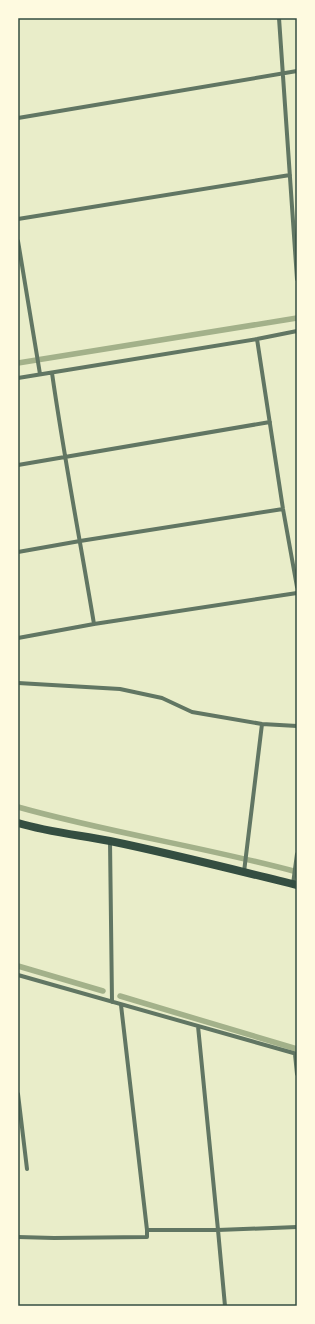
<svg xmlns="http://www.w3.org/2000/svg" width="315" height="1324" font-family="'DejaVu Sans',sans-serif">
	<rect width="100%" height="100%" fill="#e9edc9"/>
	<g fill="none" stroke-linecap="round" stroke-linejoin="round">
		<path stroke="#a3b18a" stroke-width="5.5" d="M 18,363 L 297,318
			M 18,807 C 110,833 205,847 297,872
			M 18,966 L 103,991
			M 120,996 L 297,1049"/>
		<path stroke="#617663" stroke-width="4" d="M 279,18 L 297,279
			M 18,118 L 297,71
			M 18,219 L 290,175
			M 18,241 L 40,374
			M 257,339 L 283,509 L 297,587
			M 52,373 C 64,457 80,540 94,624
			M 18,378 L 257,339 L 297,331
			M 18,465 L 270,422
			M 18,552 L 80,541 L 283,509
			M 18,638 L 94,624 L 297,593
			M 18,683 L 120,689 L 162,698 L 192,712 L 262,724 L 297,726
			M 110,841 L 112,1002
			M 244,872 L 262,724
			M 293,884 L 297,854
			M 18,975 L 297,1054
			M 121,1005 L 147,1230 L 218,1230 L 198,1026
			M 295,1054 L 297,1074
			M 18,1094 L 27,1169
			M 18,1237 L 54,1238 L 147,1237 L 147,1230
			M 225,1306 L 218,1230 L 297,1227"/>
		<path stroke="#344e41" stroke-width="8" d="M 18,823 C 48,832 79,835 110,841 C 173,854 235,870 297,885"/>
	</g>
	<rect width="315" height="1324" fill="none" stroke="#fefae0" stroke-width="38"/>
	<rect x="19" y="19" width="277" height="1286" fill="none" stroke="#344e41" stroke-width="1.5"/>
</svg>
